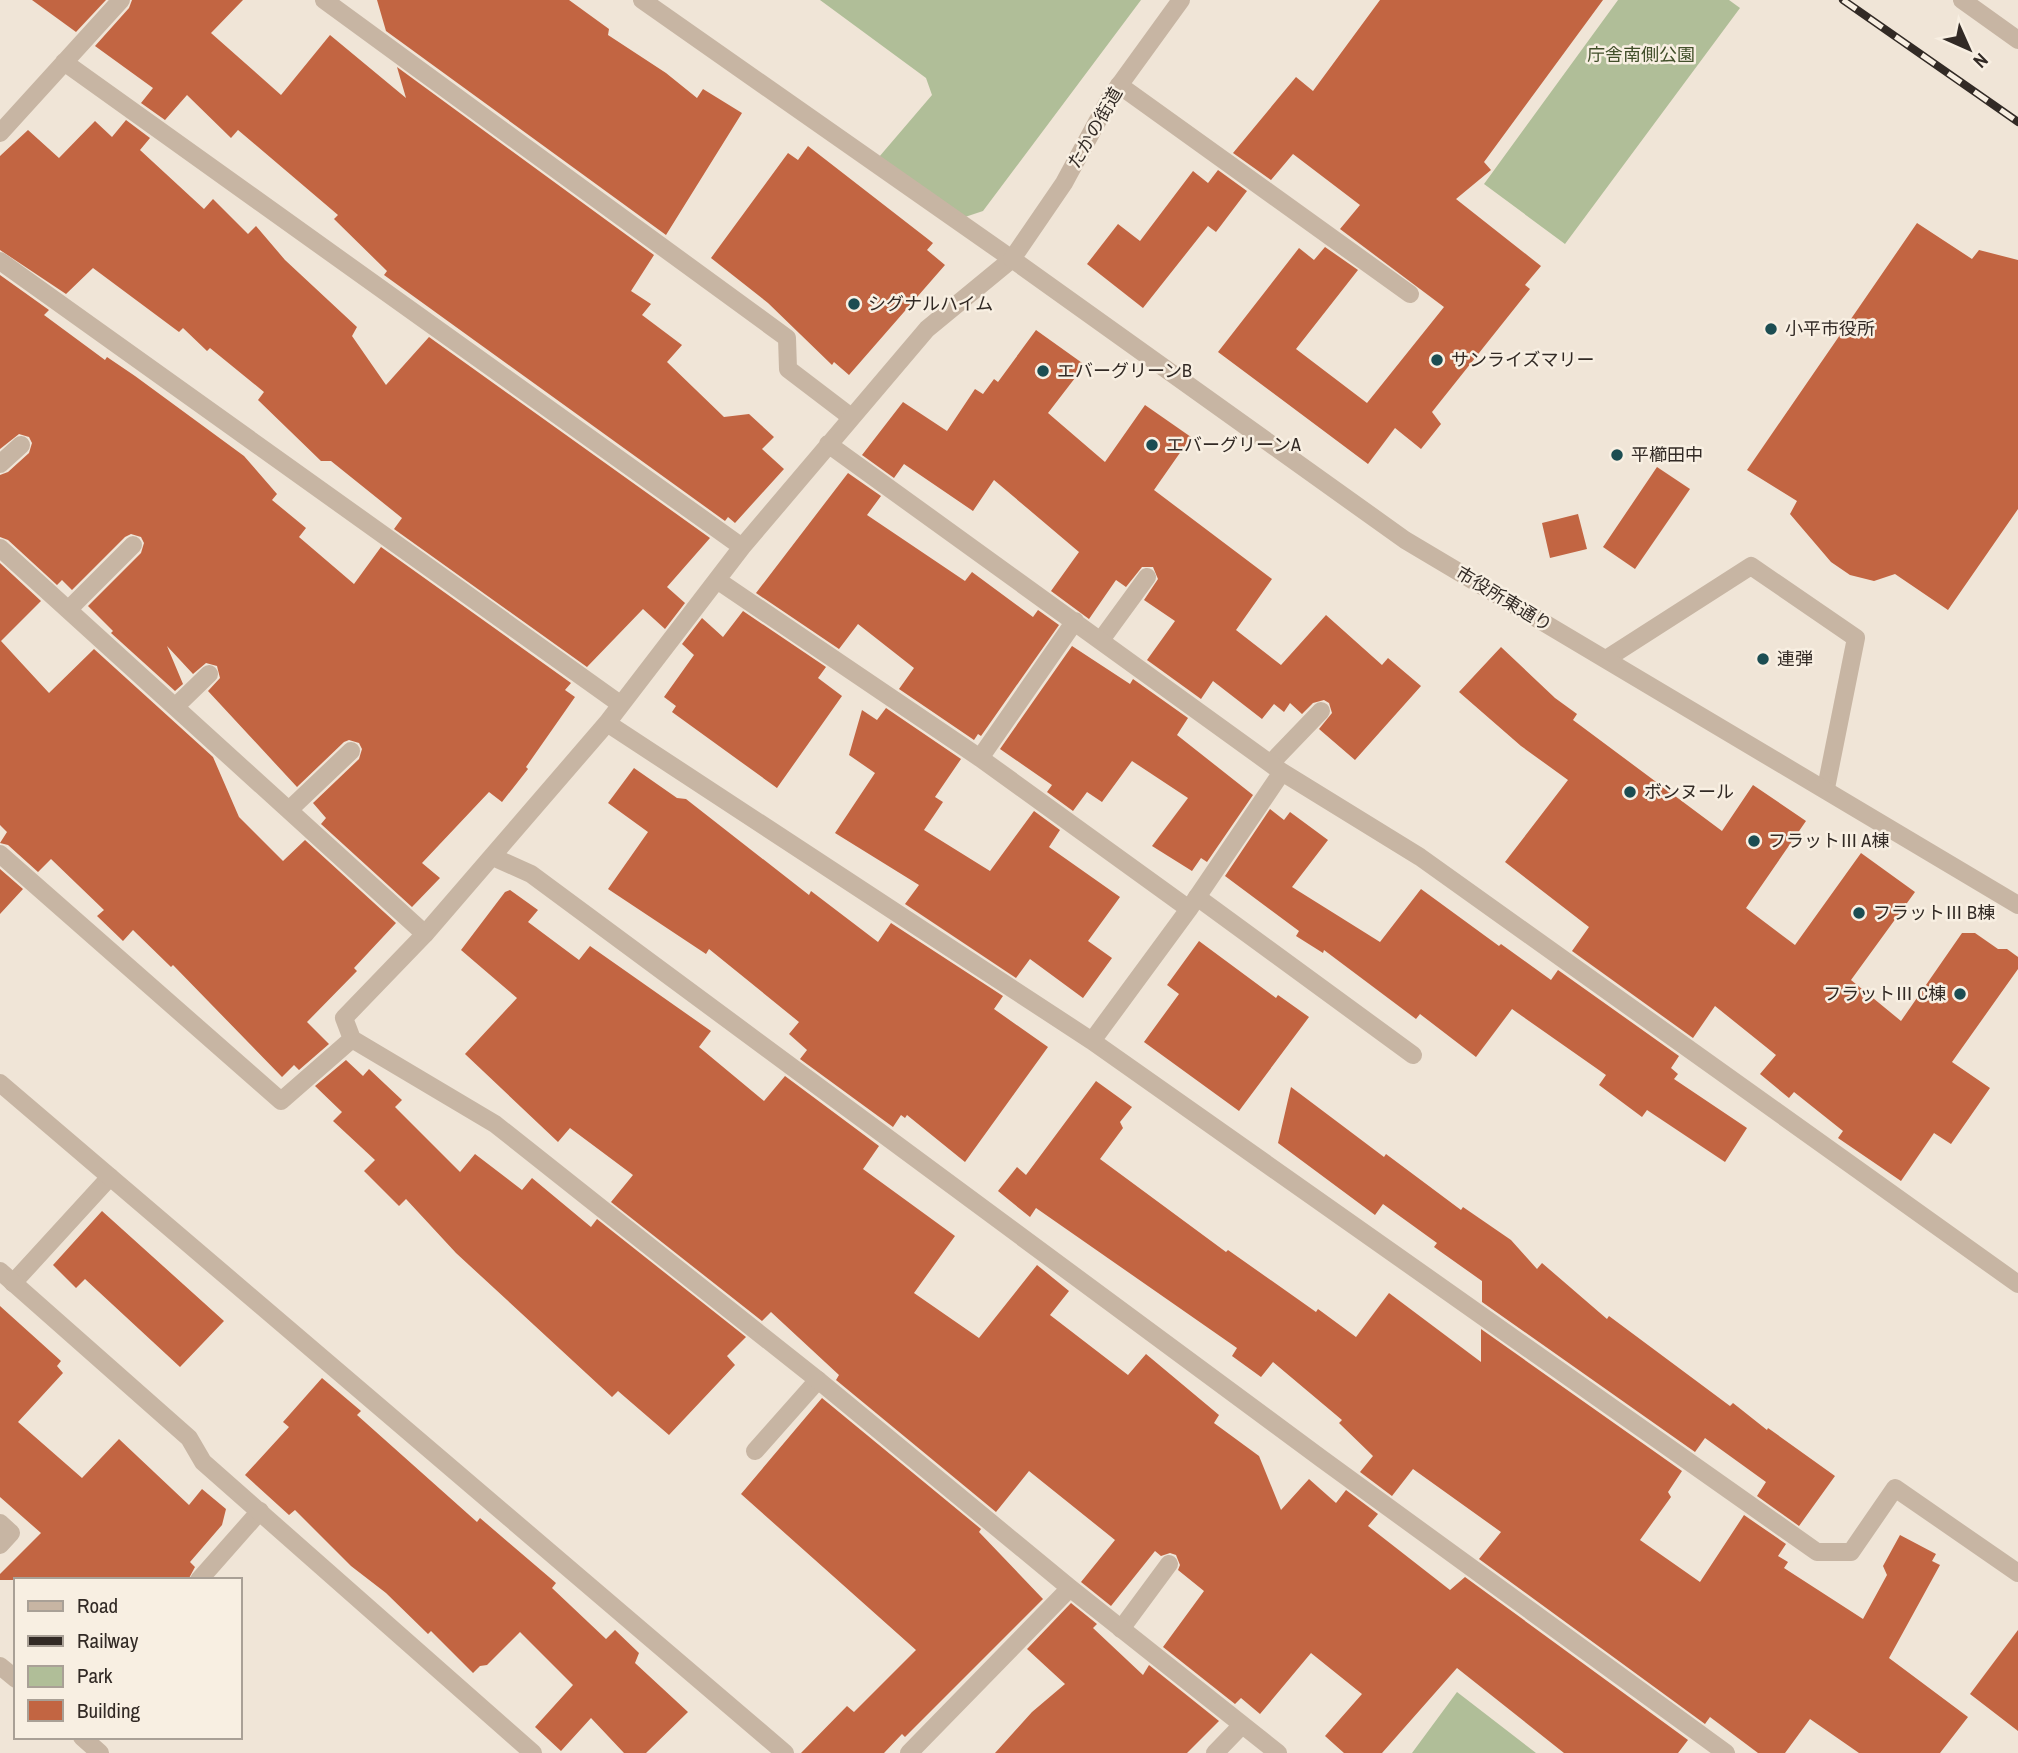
<svg xmlns="http://www.w3.org/2000/svg" width="2018" height="1753" font-family="'Archivo Narrow','Noto Sans JP',sans-serif">
	<rect width="100%" height="100%" fill="#f0e5d7"/>
	<path fill="#b0be98" d="M 820,0 L 1141,0 L 983,211 L 962,218 L 879,157 L 932,95 L 926,78 Z
		M 1618,0 L 1729,0 L 1740,8 L 1565,244 L 1484,184 Z
		M 1457,1692 L 1536,1753 L 1412,1753 Z"/>
	<path fill="#c26542" d="M 32,0 L 106,0 L 76,32 Z
		M 132,0 L 243,0 L 211,33 L 281,95 L 330,35 L 406,98 L 397,67 L 654,255 L 631,291 L 651,304 L 642,315 L 682,345 L 667,362 L 724,417 L 749,414 L 774,437 L 762,449 L 784,469 L 735,523 L 728,517 L 725,521 L 384,275 L 387,271 L 334,219 L 338,215 L 238,130 L 231,138 L 187,95 L 165,120 L 141,103 L 153,88 L 95,46 L 129,8 Z
		M 377,0 L 569,0 L 609,29 L 608,35 L 666,73 L 697,98 L 703,89 L 742,113 L 666,235 L 386,31 Z
		M 1380,0 L 1603,0 L 1484,162 L 1491,170 L 1456,199 L 1541,266 L 1525,285 L 1530,289 L 1432,412 L 1441,424 L 1421,449 L 1395,428 L 1368,464 L 1218,352 L 1299,248 L 1314,260 L 1325,247 L 1358,270 L 1296,349 L 1367,403 L 1444,307 L 1340,229 L 1360,205 L 1293,154 L 1271,180 L 1233,153 L 1296,77 L 1313,91 Z
		M 126,120 L 150,138 L 140,150 L 204,209 L 213,199 L 248,234 L 256,226 L 285,260 L 357,327 L 352,336 L 386,385 L 429,337 L 710,538 L 667,587 L 685,603 L 665,629 L 643,609 L 587,667 L 394,529 L 402,518 L 331,461 L 321,461 L 258,400 L 264,392 L 210,348 L 207,351 L 183,328 L 179,332 L 93,268 L 66,294 L 0,250 L 0,156 L 28,130 L 59,158 L 95,121 L 112,137 Z
		M 808,146 L 933,243 L 927,250 L 945,265 L 849,375 L 834,362 L 832,365 L 768,303 L 711,258 L 788,153 L 798,160 Z
		M 1218,170 L 1247,191 L 1216,232 L 1208,226 L 1143,308 L 1087,264 L 1118,224 L 1140,241 L 1193,171 L 1208,183 Z
		M 1917,223 L 1972,259 L 1979,250 L 2018,260 L 2018,509 L 1948,610 L 1895,574 L 1874,581 L 1850,575 L 1831,562 L 1790,514 L 1797,501 L 1747,470 Z
		M 0,275 L 49,310 L 44,315 L 105,360 L 107,357 L 135,376 L 244,456 L 277,494 L 272,500 L 306,528 L 299,537 L 354,584 L 381,547 L 571,683 L 565,690 L 575,697 L 526,767 L 528,769 L 502,802 L 489,792 L 422,863 L 440,878 L 412,907 L 321,824 L 326,818 L 313,803 L 359,759 L 362,749 L 359,743 L 349,740 L 344,742 L 297,787 L 208,691 L 220,678 L 217,666 L 206,663 L 193,674 L 167,646 L 183,684 L 175,691 L 111,633 L 113,631 L 88,606 L 141,553 L 144,543 L 141,537 L 131,534 L 125,537 L 72,590 L 62,580 L 57,585 L 8,540 L 0,537 L 0,475 L 8,472 L 29,453 L 32,443 L 29,437 L 19,434 L 0,449 Z
		M 1036,330 L 1085,365 L 1048,413 L 1105,462 L 1145,405 L 1191,437 L 1154,490 L 1272,579 L 1236,630 L 1281,665 L 1326,615 L 1382,665 L 1388,658 L 1421,686 L 1355,760 L 1319,729 L 1332,713 L 1329,703 L 1324,700 L 1313,703 L 1302,714 L 1290,703 L 1284,712 L 1274,704 L 1262,719 L 1213,681 L 1201,699 L 1147,660 L 1175,621 L 1144,600 L 1158,579 L 1153,567 L 1142,567 L 1126,587 L 1116,580 L 1089,619 L 1051,591 L 1079,552 L 994,480 L 973,511 L 904,464 L 894,478 L 862,455 L 903,402 L 947,431 L 975,389 L 983,394 L 994,379 L 998,382 Z
		M 1657,467 L 1690,489 L 1635,569 L 1603,547 Z
		M 848,473 L 881,496 L 867,515 L 965,581 L 972,572 L 1033,617 L 1038,610 L 1059,625 L 981,736 L 978,734 L 974,740 L 899,689 L 914,668 L 858,624 L 839,649 L 756,593 Z
		M 1578,514 L 1587,549 L 1550,558 L 1542,523 Z
		M 0,563 L 41,601 L 1,641 L 49,693 L 94,649 L 213,757 L 239,817 L 283,861 L 305,840 L 396,923 L 354,968 L 357,971 L 307,1022 L 329,1044 L 299,1070 L 294,1065 L 282,1077 L 173,965 L 171,967 L 133,930 L 123,941 L 97,916 L 104,910 L 51,859 L 38,872 L 8,845 L 0,843 L 7,832 L 0,825 Z
		M 743,611 L 826,667 L 818,678 L 842,696 L 777,788 L 672,712 L 676,706 L 664,697 L 694,655 L 682,644 L 702,618 L 723,637 Z
		M 1072,646 L 1130,684 L 1133,679 L 1188,718 L 1177,735 L 1253,795 L 1207,862 L 1201,858 L 1192,871 L 1152,846 L 1188,798 L 1132,761 L 1102,802 L 1087,792 L 1073,811 L 1047,792 L 1052,785 L 1000,749 Z
		M 1501,647 L 1555,698 L 1577,714 L 1573,720 L 1722,831 L 1753,785 L 1806,821 L 1746,908 L 1795,945 L 1861,853 L 1915,892 L 1851,980 L 1901,1021 L 1962,933 L 1975,933 L 1998,949 L 2007,949 L 2018,957 L 2018,969 L 1952,1062 L 1990,1088 L 1951,1144 L 1934,1133 L 1901,1181 L 1838,1138 L 1843,1131 L 1794,1092 L 1789,1098 L 1760,1074 L 1776,1055 L 1715,1006 L 1693,1038 L 1572,951 L 1589,927 L 1505,862 L 1568,780 L 1521,746 L 1459,692 Z
		M 886,708 L 961,759 L 935,797 L 943,802 L 924,830 L 990,871 L 1034,811 L 1060,830 L 1049,847 L 1120,897 L 1088,941 L 1112,958 L 1083,998 L 1030,959 L 1016,978 L 905,904 L 919,885 L 835,833 L 875,773 L 849,755 L 862,710 L 877,720 Z
		M 634,768 L 677,798 L 686,799 L 809,895 L 811,891 L 878,942 L 891,923 L 1003,996 L 994,1009 L 1048,1047 L 965,1162 L 907,1115 L 905,1118 L 901,1115 L 893,1127 L 800,1059 L 807,1050 L 789,1034 L 799,1022 L 709,949 L 706,954 L 608,889 L 648,832 L 608,803 Z
		M 1270,809 L 1284,820 L 1290,812 L 1328,840 L 1292,887 L 1380,942 L 1421,889 L 1499,946 L 1501,944 L 1551,980 L 1558,970 L 1679,1056 L 1671,1068 L 1678,1074 L 1674,1079 L 1747,1128 L 1725,1162 L 1647,1110 L 1642,1117 L 1599,1085 L 1606,1075 L 1512,1009 L 1476,1057 L 1420,1014 L 1416,1019 L 1324,950 L 1323,953 L 1296,936 L 1299,931 L 1225,876 Z
		M 0,869 L 23,889 L 0,914 Z
		M 510,890 L 538,910 L 528,922 L 579,960 L 590,946 L 711,1031 L 699,1047 L 764,1101 L 785,1076 L 879,1146 L 863,1169 L 955,1236 L 914,1293 L 979,1338 L 1037,1265 L 1069,1291 L 1050,1315 L 1128,1375 L 1146,1354 L 1219,1415 L 1214,1423 L 1259,1456 L 1281,1510 L 1309,1479 L 1336,1503 L 1346,1490 L 1378,1514 L 1368,1526 L 1450,1590 L 1465,1577 L 1688,1740 L 1678,1753 L 1564,1753 L 1457,1668 L 1382,1753 L 1344,1753 L 1325,1736 L 1362,1694 L 1311,1653 L 1260,1714 L 1241,1698 L 1235,1704 L 1163,1647 L 1204,1591 L 1178,1570 L 1180,1565 L 1176,1555 L 1170,1553 L 1161,1556 L 1155,1551 L 1111,1606 L 1081,1582 L 1115,1540 L 1029,1471 L 996,1512 L 836,1380 L 839,1375 L 771,1312 L 762,1321 L 611,1202 L 633,1175 L 570,1128 L 558,1142 L 465,1054 L 517,998 L 461,950 L 505,892 Z
		M 1199,941 L 1276,998 L 1278,995 L 1309,1017 L 1239,1111 L 1144,1042 L 1179,994 L 1167,985 Z
		M 346,1060 L 363,1076 L 369,1069 L 402,1100 L 395,1107 L 460,1172 L 475,1154 L 522,1190 L 532,1178 L 591,1227 L 597,1219 L 746,1337 L 727,1356 L 735,1365 L 669,1435 L 618,1391 L 612,1397 L 456,1253 L 406,1199 L 399,1206 L 364,1171 L 375,1160 L 333,1121 L 342,1112 L 315,1086 Z
		M 1096,1081 L 1132,1107 L 1120,1122 L 1123,1128 L 1100,1159 L 1226,1252 L 1228,1250 L 1316,1312 L 1318,1309 L 1356,1337 L 1389,1293 L 1481,1362 L 1481,1329 L 1682,1471 L 1668,1492 L 1671,1497 L 1640,1540 L 1700,1582 L 1744,1515 L 1786,1544 L 1778,1556 L 1788,1562 L 1784,1568 L 1863,1619 L 1887,1575 L 1883,1566 L 1900,1535 L 1936,1554 L 1932,1561 L 1940,1565 L 1889,1658 L 1968,1717 L 1940,1753 L 1859,1753 L 1810,1719 L 1785,1753 L 1758,1753 L 1710,1717 L 1705,1724 L 1479,1559 L 1501,1532 L 1413,1469 L 1392,1496 L 1360,1472 L 1373,1456 L 1339,1423 L 1342,1420 L 1273,1362 L 1261,1377 L 1232,1356 L 1237,1348 L 1036,1208 L 1030,1217 L 998,1191 L 1017,1167 L 1026,1175 Z
		M 1291,1087 L 1384,1157 L 1386,1154 L 1461,1210 L 1463,1207 L 1511,1240 L 1537,1269 L 1542,1263 L 1607,1319 L 1609,1316 L 1730,1406 L 1733,1403 L 1767,1430 L 1768,1428 L 1835,1476 L 1799,1526 L 1757,1496 L 1766,1482 L 1705,1438 L 1695,1452 L 1482,1302 L 1482,1281 L 1434,1247 L 1437,1243 L 1383,1204 L 1375,1215 L 1278,1143 Z
		M 102,1211 L 224,1321 L 180,1367 L 85,1279 L 76,1288 L 53,1265 Z
		M 0,1306 L 61,1361 L 57,1366 L 63,1373 L 18,1422 L 82,1478 L 119,1439 L 189,1505 L 202,1489 L 226,1509 L 222,1525 L 190,1562 L 195,1567 L 188,1580 L 0,1580 L 0,1574 L 41,1533 L 0,1497 Z
		M 322,1378 L 361,1411 L 357,1415 L 477,1522 L 480,1518 L 556,1583 L 552,1588 L 606,1639 L 615,1630 L 639,1653 L 635,1663 L 688,1712 L 646,1753 L 624,1753 L 591,1718 L 561,1751 L 535,1727 L 573,1685 L 520,1632 L 487,1665 L 480,1666 L 473,1673 L 431,1631 L 428,1634 L 386,1593 L 351,1566 L 295,1510 L 289,1515 L 245,1475 L 289,1427 L 283,1422 Z
		M 822,1398 L 981,1529 L 979,1532 L 1043,1599 L 905,1737 L 902,1734 L 884,1753 L 801,1753 L 847,1706 L 854,1712 L 916,1650 L 741,1494 Z
		M 1071,1603 L 1097,1624 L 1093,1628 L 1143,1675 L 1149,1665 L 1219,1721 L 1187,1753 L 995,1753 L 1032,1712 L 1065,1684 L 1027,1649 Z
		M 2018,1630 L 2018,1731 L 1970,1694 Z"/>
	<g fill="none" stroke-linecap="round" stroke-linejoin="round">
		<path stroke="#c7b5a3" stroke-width="18" d="M 324,0 L 787,338 L 788,369 L 851,417
			M 1119,85 L 1410,294
			M 0,464 L 21,445
			M 0,548 L 425,934
			M 68,610 L 133,545
			M 1101,640 L 1147,577
			M 1606,659 L 1751,566 L 1856,638 L 1826,788
			M 175,707 L 209,674
			M 1271,763 L 1321,711
			M 289,810 L 351,751
			M 1197,897 L 1413,1055
			M 13,1283 L 110,1177
			M 755,1451 L 818,1380
			M 199,1580 L 260,1511
			M 1121,1629 L 1169,1564"/>
		<path stroke="#c7b5a3" stroke-width="18" d="M 64,62 L 742,547
			M 0,133 L 121,0
			M 0,261 L 620,704
			M 828,444 L 1282,772 L 1420,857 L 2018,1284
			M 717,580 L 980,758 L 1189,909
			M 607,723 L 1092,1041 L 1817,1552 L 1851,1552 L 1895,1488 L 2018,1573
			M 980,758 L 1075,621
			M 0,854 L 281,1101 L 352,1039 L 344,1018 L 425,934 L 607,723 L 742,547 L 927,329 L 1012,259 L 642,0
			M 493,857 L 531,874 L 1322,1459 L 1726,1753
			M 352,1039 L 495,1124 L 818,1380 L 1070,1588 L 1278,1753
			M 1092,1041 L 1189,909 L 1282,772
			M 0,1083 L 785,1753
			M 0,1271 L 189,1438 L 203,1462 L 533,1753
			M 0,1523 L 11,1533 L 0,1545
			M 0,1666 L 16,1679
			M 82,1737 L 100,1753
			M 909,1753 L 1070,1588
			M 1215,1753 L 1242,1725"/>
		<path stroke="#c7b5a3" stroke-width="18" d="M 1181,0 L 1110,98 L 1064,183 L 1012,259 L 1405,540 L 2018,905
			M 1962,0 L 2018,40"/>
		<defs>
			<path id="rail" d="M 1843,0 L 2018,122"/>
		</defs>
		<use href="#rail" stroke="#322a25" stroke-width="8"/>
		<use href="#rail" stroke="#f8efe2" stroke-width="5" stroke-dasharray="16" stroke-linecap="butt"/>
	</g>
	<g fill="#1c4d52" stroke="#f8efe2" stroke-width="2.5">
		<circle cx="854" cy="304" r="7"/>
		<circle cx="1771" cy="329" r="7"/>
		<circle cx="1437" cy="360" r="7"/>
		<circle cx="1043" cy="371" r="7"/>
		<circle cx="1152" cy="445" r="7"/>
		<circle cx="1617" cy="455" r="7"/>
		<circle cx="1763" cy="659" r="7"/>
		<circle cx="1630" cy="792" r="7"/>
		<circle cx="1754" cy="841" r="7"/>
		<circle cx="1859" cy="913" r="7"/>
		<circle cx="1960" cy="994" r="7"/>
	</g>
	<g text-anchor="middle" stroke-width="5" stroke-linejoin="round" paint-order="stroke">
		<g font-size="18" fill="#414f2a" stroke="#f8efe2">
			<text x="1641" y="61">庁舎南側公園</text>
		</g>
		<g font-size="18" fill="#322a25" stroke="#f8efe2">
			<text transform="translate(1095 128) rotate(-60)" y="6">たかの街道</text>
			<text transform="translate(1504 599) rotate(31)" y="6">市役所東通り</text>
		</g>
		<g font-size="18" fill="#322a25" stroke="#f8efe2" text-anchor="start">
			<text x="868" y="310">シグナルハイム</text>
			<text x="1785" y="335">小平市役所</text>
			<text x="1451" y="366">サンライズマリー</text>
			<text x="1057" y="377">エバーグリーンB</text>
			<text x="1166" y="451">エバーグリーンA</text>
			<text x="1631" y="461">平櫛田中</text>
			<text x="1777" y="665">連弾</text>
			<text x="1644" y="798">ボンヌール</text>
			<text x="1768" y="847">フラットⅢ A棟</text>
			<text x="1873" y="919">フラットⅢ B棟</text>
			<text x="1946" y="1000" text-anchor="end">フラットⅢ C棟</text>
		</g>
	</g>
	<rect x="14" y="1578" width="228" height="161" fill="#f8efe2" stroke="#a9a096" stroke-width="2"/>
	<rect x="28" y="1601" width="35" height="10" fill="#c7b5a3" stroke="#a9a096" stroke-width="2"/>
	<text x="77" y="1613" font-size="21" fill="#322a25">Road</text>
	<rect x="28" y="1636" width="35" height="10" fill="#322a25" stroke="#a9a096" stroke-width="2"/>
	<text x="77" y="1648" font-size="21" fill="#322a25">Railway</text>
	<rect x="28" y="1666" width="35" height="21" fill="#b0be98" stroke="#a9a096" stroke-width="2"/>
	<text x="77" y="1683" font-size="21" fill="#322a25">Park</text>
	<rect x="28" y="1700" width="35" height="21" fill="#c26542" stroke="#a9a096" stroke-width="2"/>
	<text x="77" y="1718" font-size="21" fill="#322a25">Building</text>
	<g transform="translate(1969 49) rotate(135)" stroke="#f8efe2" stroke-width="5" paint-order="stroke">
	<path d="M0-5L12 26L0 18L-12 26Z" fill="#322a25"/>
	<text y="-10" font-size="19" font-weight="bold" text-anchor="middle" fill="#322a25">N</text>
	</g>
</svg>
